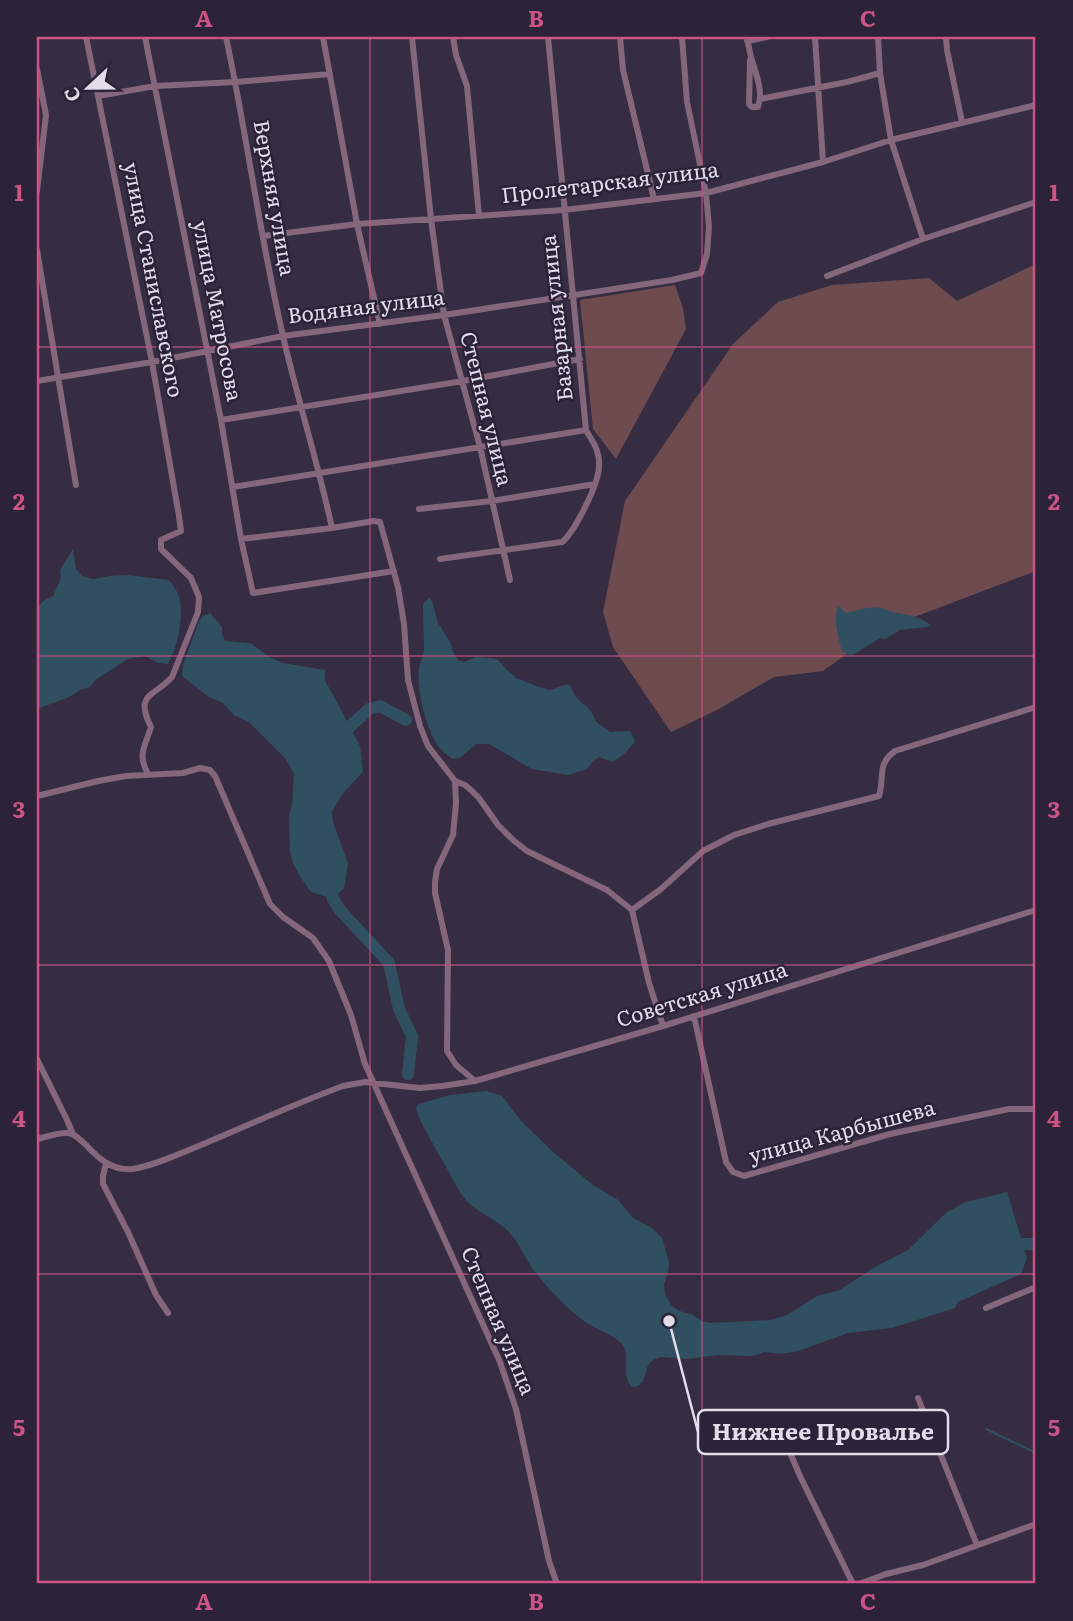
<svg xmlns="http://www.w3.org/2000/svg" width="1073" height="1621" font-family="Literata,serif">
	<rect width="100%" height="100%" fill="#362d43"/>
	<path fill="#6d4b4f" d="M 1036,264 L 1036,571 L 880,630 L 823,671 L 774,677 L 717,710 L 671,732 L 613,647 L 603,612 L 625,501 L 733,344 L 778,302 L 832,285 L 929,278 L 957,301 Z
		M 675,285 L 683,308 L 686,329 L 616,459 L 593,429 L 580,300 Z"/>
	<path fill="#305061" d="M 73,549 L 76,569 L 82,576 L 93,579 L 110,576 L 127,575 L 169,580 C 172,584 176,589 178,594 C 185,612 178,648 168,664 L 159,663 L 145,656 L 128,659 L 95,680 L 90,687 L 80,690 L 69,697 L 37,709 L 37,609 L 43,601 L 53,596 L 61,578 L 60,570 Z
		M 429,598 L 432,601 L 438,623 L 450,642 L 454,654 L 458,660 L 464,662 L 476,657 L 497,659 L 507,670 L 516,678 L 539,687 L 550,690 L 568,684 C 571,686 572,690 574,694 C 582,706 590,704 596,722 L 610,732 L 630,731 L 635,742 L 625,753 L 613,762 L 599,757 L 593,761 L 587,769 L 568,775 L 532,769 L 489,744 L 476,744 L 461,757 L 453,759 C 447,755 441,751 437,744 C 426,727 416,689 419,669 C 420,662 424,656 424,648 C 424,633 423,619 423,604 Z
		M 838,606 L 846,613 C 856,611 870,606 881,608 C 885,608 888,611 892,612 C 906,615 919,616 931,625 L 927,627 L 900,630 L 885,639 L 880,638 L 851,656 L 842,651 L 841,648 C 838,635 833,618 838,606 Z
		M 210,613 L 222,627 L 222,634 L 225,641 L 250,643 L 271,658 L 283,663 L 325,670 L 325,681 L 332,693 L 360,746 L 363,772 L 344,792 L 332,811 L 333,822 L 348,864 L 344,888 L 333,899 L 311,892 L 300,876 L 293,863 L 290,851 L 289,816 L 292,805 L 294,774 L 286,759 L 249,722 L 234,715 L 223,703 L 209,697 L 182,676 L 183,665 L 199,621 L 203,616 Z
		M 487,1091 L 502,1096 L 521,1121 L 552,1151 L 593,1185 L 618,1200 L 633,1218 L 652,1228 L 662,1238 L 669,1262 L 668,1273 L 664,1284 L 665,1294 L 671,1305 L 679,1311 L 691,1314 L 702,1321 L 711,1323 L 771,1320 L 787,1315 L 819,1295 L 838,1291 L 875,1267 L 908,1250 L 947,1212 L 966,1202 L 1007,1192 L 1027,1258 L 1021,1274 L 958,1302 L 955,1308 L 892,1328 L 848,1333 L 798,1351 L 782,1354 L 764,1352 L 753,1356 L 717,1355 L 687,1359 L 661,1357 L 653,1360 L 648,1365 L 643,1381 L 638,1386 L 632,1387 C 619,1372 633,1356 621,1343 C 612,1333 591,1328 580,1318 C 564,1306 544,1284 532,1268 C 524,1256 519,1243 509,1232 C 497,1219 479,1214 467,1201 C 457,1190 452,1177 445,1165 C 436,1149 427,1134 419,1118 L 416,1108 L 419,1104 L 450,1095 Z"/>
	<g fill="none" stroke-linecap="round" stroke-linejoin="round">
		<path stroke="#305061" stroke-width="2" d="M 986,1429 L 1036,1453"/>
		<path stroke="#305061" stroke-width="12" d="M 337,736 L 342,734 L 369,709 L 380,706 L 406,720
			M 330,884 L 333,899 L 340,910 L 389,963 L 399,1009 L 412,1036 L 408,1074
			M 1006,1250 L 1022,1244 L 1036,1244"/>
		<path stroke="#84677c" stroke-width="6" d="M 86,37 L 152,362 L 179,516 L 181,531 L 161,540 L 161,549 L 191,578 L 199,597 L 198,612 L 172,677 C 154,697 134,693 151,727 C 145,747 137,754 148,774
			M 145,37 L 221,420 L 241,539 L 253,593 L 394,571
			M 226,37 C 247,136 260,237 283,336 C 298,401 318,463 332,528
			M 323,37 L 357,224 L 380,324
			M 412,37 L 431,219 L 444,315 L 480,447 L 510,580
			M 453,37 L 456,55 L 467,86 L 479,216
			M 620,37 L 623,70 L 654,199
			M 748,37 C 747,61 766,83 758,107 L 752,107 L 749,104 L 750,60
			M 815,37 L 823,162
			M 878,37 L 880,73 L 891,140 L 923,239
			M 946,37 L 947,50 L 962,122
			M 747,41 L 767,37
			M 37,69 L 46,115 L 37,191
			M 98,96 L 155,86 L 236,82 L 330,74
			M 760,99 L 847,82 L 880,73
			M 263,236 L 357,224 L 564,210 L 706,193 L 823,162 L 891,140 L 1036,105
			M 37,250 L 76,485
			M 827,276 L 923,239 L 1036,202
			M 37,381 L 152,362 L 283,336 L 444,315 L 672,280 L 701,273 L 707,254 L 709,227 L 706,193 L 687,102 L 682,37
			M 221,420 L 463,381 L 580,359
			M 233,487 L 586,430
			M 419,509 L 492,501 L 595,484
			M 241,539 L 332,528 L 374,521 L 380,522 L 398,587 L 404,624 L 408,680 L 420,726 L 428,746 L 455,781
			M 440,559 L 562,542 C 574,533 593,493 597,478 C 599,471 600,462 598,455 C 597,446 590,438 586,430 L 548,37
			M 37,796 L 98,781 L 126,776 L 183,773 L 200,768 L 210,770 L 215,776 L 270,904 L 283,917 L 313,938 L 329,961 L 351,1015 L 365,1064 L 500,1362 L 516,1409 L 549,1561 L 557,1584
			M 632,910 L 661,889 L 703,851 L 734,835 L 768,824 L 879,796 C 885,777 876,765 895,751 L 1036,707
			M 694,1016 L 726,1162 L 733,1172 L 744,1176 L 890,1134 L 1009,1109 L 1036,1109
			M 37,1059 L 67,1120 L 73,1134
			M 475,1081 L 456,1065 L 447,1051 L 448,950 L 435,893 L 435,882 L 437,869 L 453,835 L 456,803 L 455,781 L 465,785 L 472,791 L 479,798 L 498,825 L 513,840 L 527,851 L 607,890 L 632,910 L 649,983 L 663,1026
			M 37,1139 C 47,1137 58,1132 68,1133 C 76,1134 80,1140 86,1145 C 98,1158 112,1171 132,1169 C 154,1166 186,1151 208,1142 C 253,1123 297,1103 343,1086 L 365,1082 L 420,1088 L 442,1086 L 475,1081 L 663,1026 L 1036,910
			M 106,1163 L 103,1176 L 103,1184 L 128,1232 L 156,1295 L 168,1313
			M 986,1308 L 1036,1287
			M 918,1398 L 977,1545
			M 750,1418 L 774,1415 L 800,1476 L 853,1584
			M 859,1584 L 886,1574 L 923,1565 L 1036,1524"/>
	</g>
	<path fill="none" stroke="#cc5386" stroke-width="2" stroke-opacity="0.55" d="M 370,37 L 370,1584M 702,37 L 702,1584M 37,347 L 1036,347M 37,656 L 1036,656M 37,965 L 1036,965M 37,1274 L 1036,1274"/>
	<g text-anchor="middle" stroke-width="5" stroke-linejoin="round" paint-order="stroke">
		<g font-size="21" fill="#e2ddeb" stroke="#2c2338">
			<text transform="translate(610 183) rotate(-7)" y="7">Пролетарская улица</text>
			<text transform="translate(274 198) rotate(80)" y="7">Верхняя улица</text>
			<text transform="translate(153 280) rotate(79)" y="7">улица Станиславского</text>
			<text transform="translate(366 307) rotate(-7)" y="7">Водяная улица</text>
			<text transform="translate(217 311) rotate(79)" y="7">улица Матросова</text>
			<text transform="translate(557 318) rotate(-96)" y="7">Базарная улица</text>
			<text transform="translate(486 409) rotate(76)" y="7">Степная улица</text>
			<text transform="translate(702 995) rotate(-17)" y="7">Советская улица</text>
			<text transform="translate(842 1132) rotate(-15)" y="7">улица Карбышева</text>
			<text transform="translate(498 1321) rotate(67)" y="7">Степная улица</text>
		</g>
	</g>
	<path fill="none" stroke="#e2ddeb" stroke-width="2.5" d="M669 1321L698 1432"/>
	<circle fill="#e2ddeb" stroke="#2c2338" stroke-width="2.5" cx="669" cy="1321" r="7"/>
	<rect fill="#2c2338" stroke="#e2ddeb" stroke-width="2.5" x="698" y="1410" width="250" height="44" rx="7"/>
	<g font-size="23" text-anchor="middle" font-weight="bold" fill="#e2ddeb">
		<text x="823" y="1440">Нижнее Провалье</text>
	</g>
	<rect width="1073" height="1621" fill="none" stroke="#2c2338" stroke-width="77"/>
	<g transform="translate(88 88) rotate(248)" stroke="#2c2338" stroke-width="5" paint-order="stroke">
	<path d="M0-5L12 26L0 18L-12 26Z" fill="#e2ddeb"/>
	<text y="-10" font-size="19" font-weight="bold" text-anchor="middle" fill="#e2ddeb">С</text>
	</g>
	<rect x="38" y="38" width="996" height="1544" fill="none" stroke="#cc5386" stroke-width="2.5"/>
	<g font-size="23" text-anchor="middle" font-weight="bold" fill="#cc5386">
		<text x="204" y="27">A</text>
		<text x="536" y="27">B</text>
		<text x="868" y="27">C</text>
		<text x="19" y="201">1</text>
		<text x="1054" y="201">1</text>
		<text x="19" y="510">2</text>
		<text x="1054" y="510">2</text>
		<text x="19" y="818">3</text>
		<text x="1054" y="818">3</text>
		<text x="19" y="1127">4</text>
		<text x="1054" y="1127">4</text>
		<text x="19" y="1436">5</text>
		<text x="1054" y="1436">5</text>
		<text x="204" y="1610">A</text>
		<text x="536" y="1610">B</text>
		<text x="868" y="1610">C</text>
	</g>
</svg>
